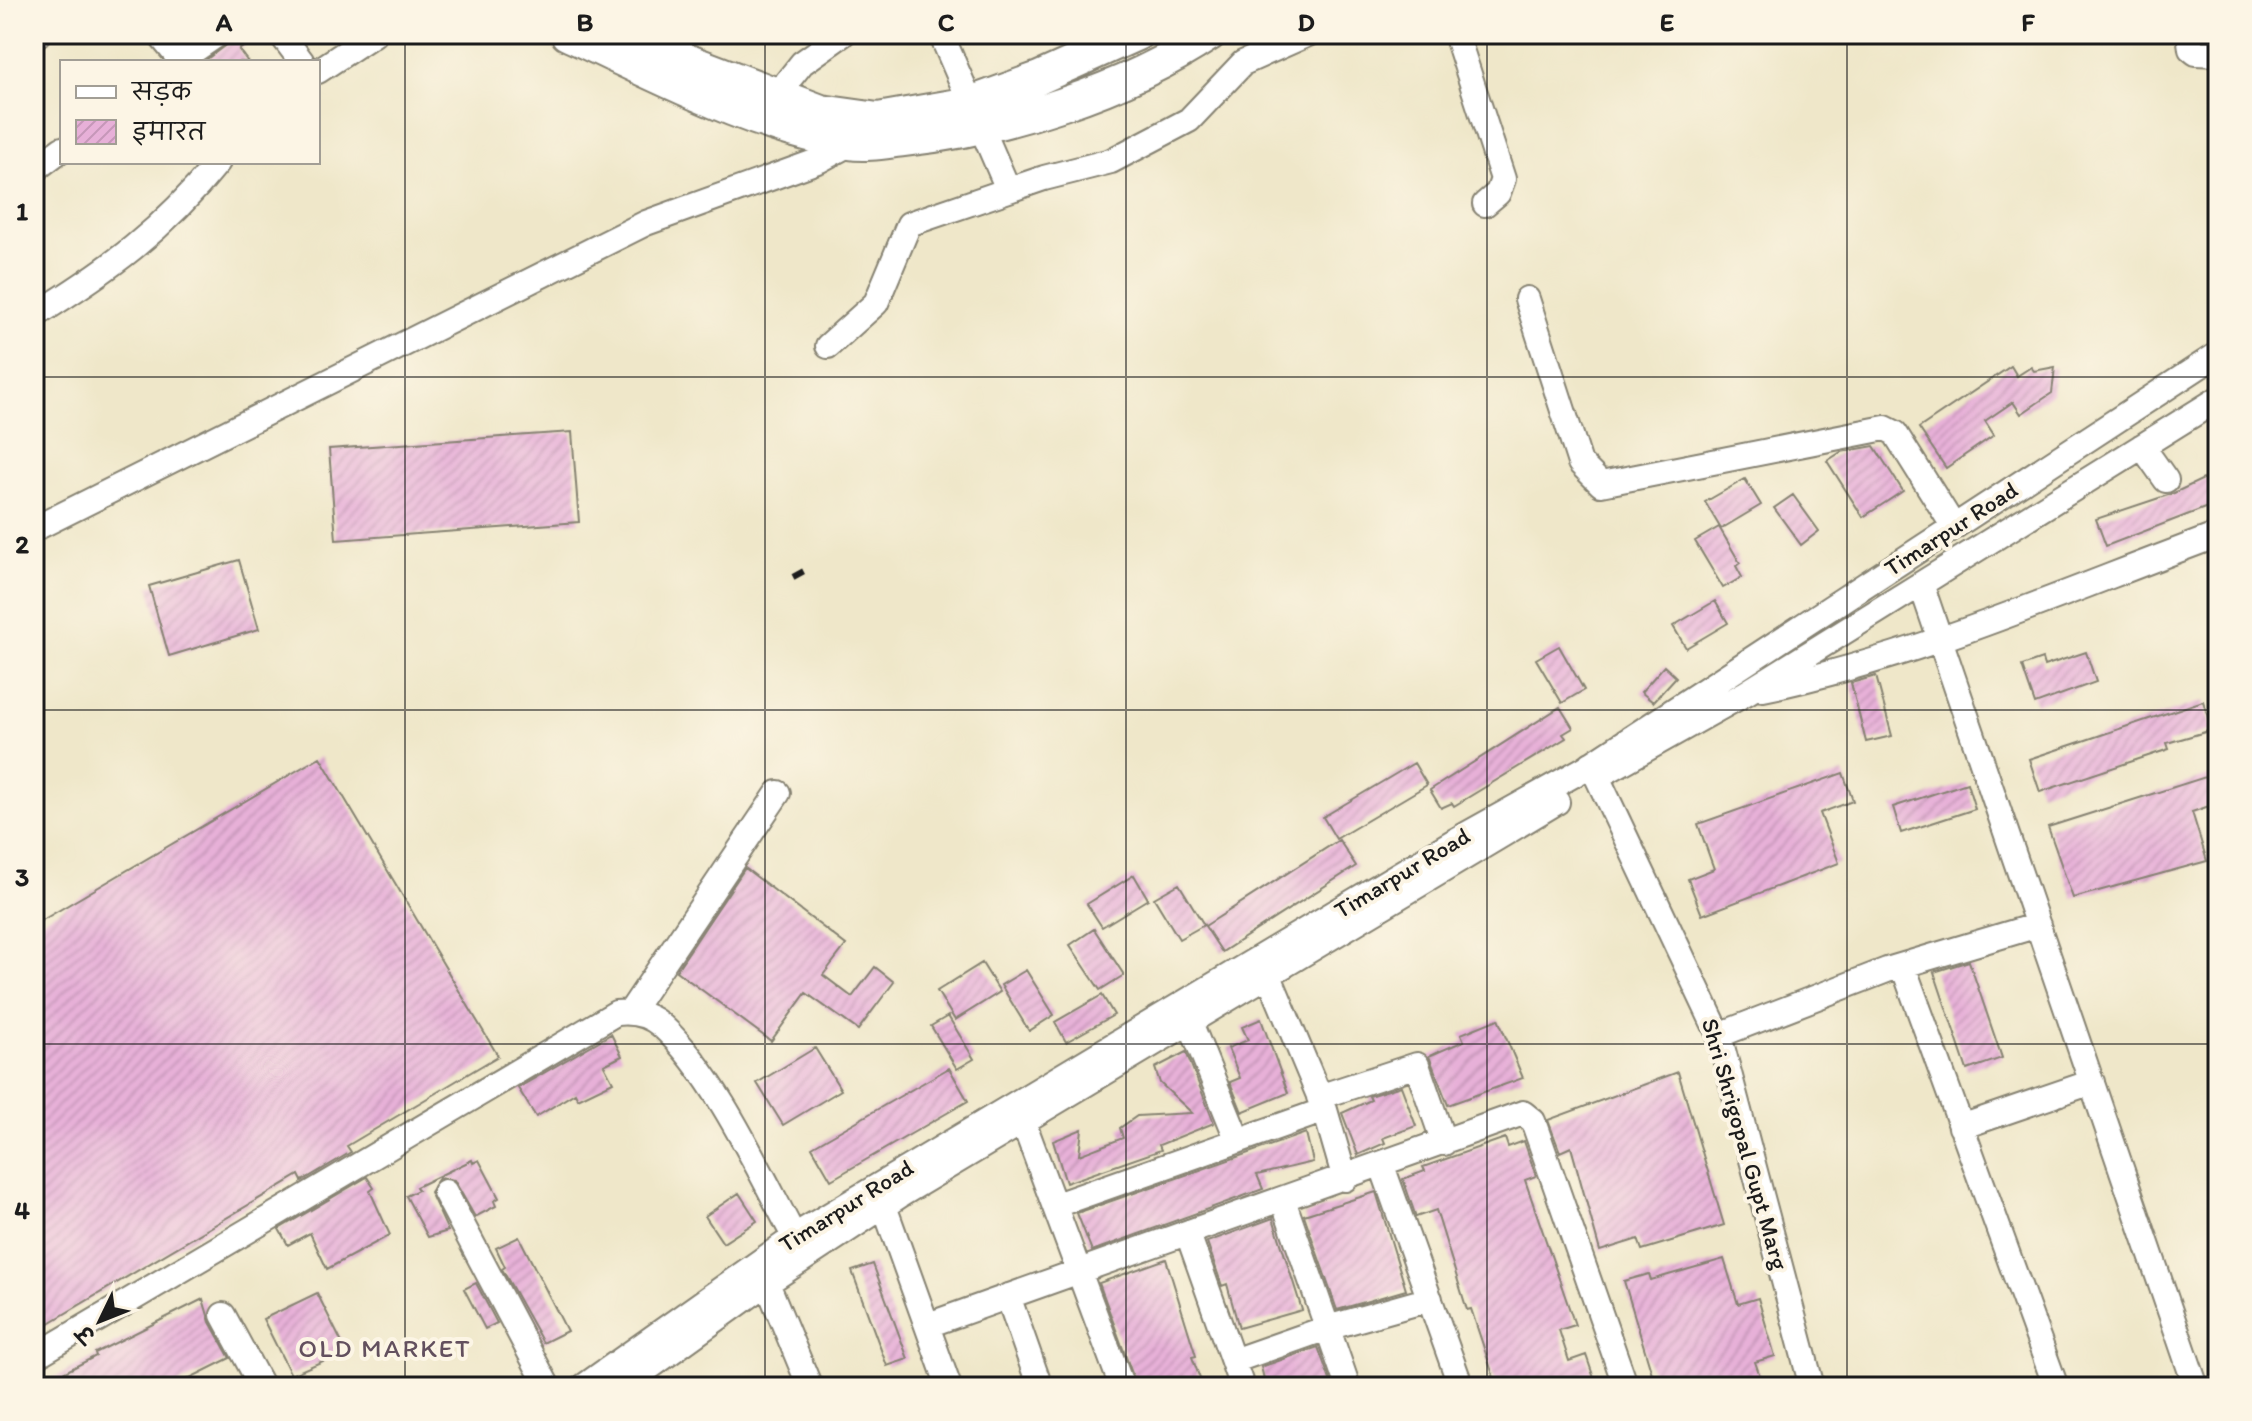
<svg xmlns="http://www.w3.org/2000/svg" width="2252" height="1421" font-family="Itim,'Playpen Sans Deva',sans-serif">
	<defs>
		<pattern id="building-hatch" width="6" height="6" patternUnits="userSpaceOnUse" patternTransform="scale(2)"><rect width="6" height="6" fill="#e7b0d8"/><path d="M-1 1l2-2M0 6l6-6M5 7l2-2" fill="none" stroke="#c697b9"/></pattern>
	</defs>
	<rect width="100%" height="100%" fill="#fcf5e5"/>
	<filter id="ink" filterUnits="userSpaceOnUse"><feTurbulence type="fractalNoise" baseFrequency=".0125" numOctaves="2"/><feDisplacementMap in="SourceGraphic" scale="16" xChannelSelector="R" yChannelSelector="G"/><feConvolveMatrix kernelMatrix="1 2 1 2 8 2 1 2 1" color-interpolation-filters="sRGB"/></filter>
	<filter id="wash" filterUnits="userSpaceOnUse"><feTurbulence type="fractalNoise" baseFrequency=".006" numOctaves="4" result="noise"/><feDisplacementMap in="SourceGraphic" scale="32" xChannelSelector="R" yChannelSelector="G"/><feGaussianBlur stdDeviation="1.8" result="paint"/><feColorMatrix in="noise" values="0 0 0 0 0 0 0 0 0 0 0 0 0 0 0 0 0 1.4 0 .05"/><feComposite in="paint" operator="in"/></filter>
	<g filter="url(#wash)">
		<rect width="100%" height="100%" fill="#efe7c9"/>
		<g id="blocks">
			<path fill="url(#building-hatch)" d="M 233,34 L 259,34 L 239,50 L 248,62 L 209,62 L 207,59 L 231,41 Z
				M 2011,366 L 2017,376 L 2031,367 L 2034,371 L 2055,367 L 2052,393 L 2021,414 L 2013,402 L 1985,421 L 1994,435 L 1946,468 L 1919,428 Z
				M 572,432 L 579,522 L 336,540 L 329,449 Z
				M 1874,446 L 1903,491 L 1863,517 L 1827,461 L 1841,452 Z
				M 2218,472 L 2218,503 L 2106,546 L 2096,519 L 2174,493 Z
				M 1745,479 L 1761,505 L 1721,529 L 1705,502 Z
				M 1793,495 L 1819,531 L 1801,545 L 1774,508 Z
				M 1719,527 L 1740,563 L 1736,566 L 1742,577 L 1723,588 L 1695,541 Z
				M 239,560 L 259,629 L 169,656 L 149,586 Z
				M 1715,601 L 1728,623 L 1686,648 L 1673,626 Z
				M 1559,646 L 1584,690 L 1562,703 L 1536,659 Z
				M 2086,652 L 2096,682 L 2035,704 L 2022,666 L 2042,659 L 2044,666 Z
				M 1664,666 L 1676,677 L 1653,702 L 1641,692 Z
				M 1876,676 L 1892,736 L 1866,742 L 1851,683 Z
				M 2203,701 L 2212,730 L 2167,743 L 2169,749 L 2040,792 L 2029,759 Z
				M 1560,707 L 1573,728 L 1563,734 L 1566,738 L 1454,806 L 1452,803 L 1441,808 L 1430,790 Z
				M 320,757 L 498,1056 L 347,1146 L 351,1152 L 302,1181 L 299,1175 L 34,1332 L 34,925 Z
				M 1414,763 L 1427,785 L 1336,839 L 1323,817 Z
				M 1843,773 L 1853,801 L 1820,813 L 1839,863 L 1702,915 L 1688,879 L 1714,869 L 1698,824 Z
				M 2218,773 L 2218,803 L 2192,812 L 2207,861 L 2073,898 L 2048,827 Z
				M 1967,783 L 1975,809 L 1901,833 L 1893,807 Z
				M 1339,840 L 1356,866 L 1222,952 L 1205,926 Z
				M 745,868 L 846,945 L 823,975 L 852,997 L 875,967 L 894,982 L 858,1030 L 806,993 L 771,1041 L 676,971 Z
				M 1134,875 L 1148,899 L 1102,927 L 1087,904 Z
				M 1179,884 L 1204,925 L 1179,939 L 1154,898 Z
				M 1094,929 L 1124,975 L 1100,990 L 1070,945 Z
				M 1969,961 L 2002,1058 L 1967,1070 L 1934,972 Z
				M 982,963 L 1000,992 L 955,1020 L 937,991 Z
				M 1026,970 L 1054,1015 L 1029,1031 L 1001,985 Z
				M 1102,995 L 1114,1015 L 1066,1042 L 1055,1022 Z
				M 948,1016 L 974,1059 L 957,1069 L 931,1026 Z
				M 1261,1019 L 1288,1093 L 1242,1112 L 1230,1082 L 1240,1078 L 1228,1048 L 1248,1040 L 1242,1027 Z
				M 1498,1019 L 1523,1078 L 1448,1105 L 1429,1056 L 1464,1041 L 1461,1034 Z
				M 611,1034 L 622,1056 L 604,1065 L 613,1082 L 578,1099 L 575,1093 L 536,1117 L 518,1088 Z
				M 815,1048 L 841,1090 L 783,1125 L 757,1083 Z
				M 1186,1052 L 1214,1123 L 1159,1145 L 1161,1150 L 1066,1183 L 1053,1141 L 1082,1129 L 1079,1155 L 1123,1138 L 1120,1128 L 1137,1116 L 1192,1113 L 1160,1083 L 1155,1068 Z
				M 949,1068 L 968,1101 L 831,1180 L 812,1147 Z
				M 1678,1072 L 1724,1225 L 1642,1250 L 1638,1239 L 1600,1251 L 1571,1147 L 1560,1152 L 1548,1120 Z
				M 1401,1086 L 1416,1126 L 1383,1138 L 1385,1143 L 1358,1155 L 1342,1113 L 1371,1100 L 1369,1096 Z
				M 1306,1133 L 1313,1162 L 1257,1175 L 1263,1189 L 1092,1251 L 1077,1213 Z
				M 1505,1138 L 1508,1147 L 1524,1141 L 1536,1176 L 1525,1180 L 1575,1325 L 1559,1330 L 1569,1361 L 1586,1355 L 1597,1387 L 1497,1387 L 1471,1309 L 1467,1310 L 1436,1210 L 1416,1217 L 1403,1179 L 1425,1171 L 1423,1167 Z
				M 472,1160 L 473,1163 L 479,1160 L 499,1198 L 494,1201 L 496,1206 L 475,1217 L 454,1180 L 439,1178 L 430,1192 L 448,1231 L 428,1237 L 406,1196 L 418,1190 L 416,1187 Z
				M 367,1177 L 374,1188 L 370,1191 L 390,1235 L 327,1269 L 310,1233 L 288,1245 L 279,1229 Z
				M 1376,1192 L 1406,1290 L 1337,1310 L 1304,1215 Z
				M 739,1193 L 757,1221 L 723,1243 L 705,1216 Z
				M 1273,1218 L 1302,1310 L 1239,1328 L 1227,1284 L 1222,1286 L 1207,1242 Z
				M 519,1237 L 567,1331 L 543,1343 L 502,1269 L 505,1267 L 496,1248 Z
				M 1166,1259 L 1196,1356 L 1192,1357 L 1203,1387 L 1137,1387 L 1099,1283 Z
				M 1724,1259 L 1738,1304 L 1758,1298 L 1775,1356 L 1755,1362 L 1764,1387 L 1656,1387 L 1624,1281 L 1649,1274 L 1651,1280 Z
				M 873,1264 L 908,1359 L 887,1366 L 852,1271 Z
				M 476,1283 L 497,1323 L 485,1329 L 464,1289 Z
				M 317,1293 L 346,1351 L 291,1375 L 263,1319 Z
				M 203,1299 L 210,1322 L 230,1358 L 172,1387 L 36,1387 L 96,1356 L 95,1353 Z
				M 1318,1347 L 1331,1383 L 1266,1387 L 1261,1367 Z"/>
		</g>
	</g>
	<g filter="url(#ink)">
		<use href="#blocks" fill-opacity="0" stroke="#868272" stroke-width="2"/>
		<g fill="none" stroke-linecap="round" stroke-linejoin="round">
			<defs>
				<path id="minor" d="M 159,34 L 182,62
					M 281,34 L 302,62
					M 941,34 L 1008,189
					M 1456,34 L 1503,179 L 1498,193 L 1485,204
					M 2189,34 L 2191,49 L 2196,53 L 2218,54
					M 34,37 L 38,34
					M 177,62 L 218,34
					M 318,71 L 374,34
					M 767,107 L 802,63 L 843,34
					M 34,170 L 62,149
					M 1527,299 L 1580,463 L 1601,484 L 1885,428 L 1895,433 L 1954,527
					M 34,316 C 108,270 163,231 218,162
					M 828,346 L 876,303 L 909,224 L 1044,178 L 1111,161 L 1189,120 L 1243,63 L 1308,34
					M 2142,446 L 2166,480
					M 34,529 L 646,223 L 820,160 L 857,140
					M 1921,584 L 2196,1387
					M 1763,689 C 1919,657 2069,590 2218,535
					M 1591,764 L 1719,1035 L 1812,1387
					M 1609,770 L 1746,693 L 2218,399
					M 1264,964 L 1325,1110 L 1345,1179
					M 1903,966 L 2056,1387
					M 1185,1010 L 1238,1141
					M 631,1011 L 778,793
					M 1719,1035 L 1887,970 L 2038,925
					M 1319,1097 L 1417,1065 L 1444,1143
					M 1018,1108 L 1122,1387
					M 1961,1127 L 2092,1082
					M 1382,1166 L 1461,1387
					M 445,1192 L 548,1387
					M 879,1192 L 949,1387
					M 1283,1200 L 1348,1387
					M 1056,1205 L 1325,1110
					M 1188,1234 L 1242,1387
					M 762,1271 L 810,1387
					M 1008,1296 L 1040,1387
					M 223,1315 L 262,1387
					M 928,1325 L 1523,1113 L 1533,1121 L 1626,1387
					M 34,1357 L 616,1013 C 633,1011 649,1014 662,1026 C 718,1077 765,1184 802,1251
					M 1233,1361 L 1327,1328 L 1430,1299
					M 583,1387 L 806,1229 L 1451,843 L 1584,769 L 2218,354
					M 622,1387 L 767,1283 L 902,1194 L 1557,802"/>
				<path id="major" d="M 567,34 C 652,73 757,130 849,143 C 866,146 886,142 903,140 C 1002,130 1127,90 1210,34
					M 618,34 L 821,111 L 878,119 L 970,103 L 1039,78 L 1137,34"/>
			</defs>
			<use href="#minor" stroke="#868272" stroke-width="28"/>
			<use href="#major" stroke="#868272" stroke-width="36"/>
			<use href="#minor" stroke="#fff" stroke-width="24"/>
			<use href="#major" stroke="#fff" stroke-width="32"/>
			<path stroke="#1c1c1c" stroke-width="6" stroke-dasharray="12 6" stroke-linecap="butt" d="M 793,577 L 804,571"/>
		</g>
	</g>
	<path fill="none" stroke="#1c1c1c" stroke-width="2" stroke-opacity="0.55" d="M 405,34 L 405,1387M 765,34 L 765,1387M 1126,34 L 1126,1387M 1487,34 L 1487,1387M 1847,34 L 1847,1387M 34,377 L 2218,377M 34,710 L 2218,710M 34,1044 L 2218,1044"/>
	<g text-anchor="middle" stroke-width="8" stroke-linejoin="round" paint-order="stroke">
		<g font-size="24" fill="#1c1c1c" stroke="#fcf5e5">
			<text transform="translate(1951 529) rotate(-33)" y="8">Timarpur Road</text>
			<text transform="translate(1402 873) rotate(-31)" y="8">Timarpur Road</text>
			<text transform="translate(1745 1144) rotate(74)" y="8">Shri Shrigopal Gupt Marg</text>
			<text transform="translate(846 1206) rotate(-32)" y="8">Timarpur Road</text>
		</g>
		<g font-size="26" letter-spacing="2" fill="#63505e" stroke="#fcf5e5">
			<text x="385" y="1357">OLD MARKET</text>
		</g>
	</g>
	<rect width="2252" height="1421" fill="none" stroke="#fcf5e5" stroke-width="88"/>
	<rect x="60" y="60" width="260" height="104" fill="#fcf5e5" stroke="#a29e95" stroke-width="2"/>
	<rect x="76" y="86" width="40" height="12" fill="#ffffff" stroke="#a29e95" stroke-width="2"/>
	<text x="132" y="100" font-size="24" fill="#1c1c1c">सड़क</text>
	<rect x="76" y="120" width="40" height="24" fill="url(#building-hatch)" stroke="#a29e95" stroke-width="2"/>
	<text x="132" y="140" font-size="24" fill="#1c1c1c">इमारत</text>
	<g transform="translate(100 1321) rotate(227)" stroke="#fcf5e5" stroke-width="6" paint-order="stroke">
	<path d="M0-6L14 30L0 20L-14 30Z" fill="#1c1c1c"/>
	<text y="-12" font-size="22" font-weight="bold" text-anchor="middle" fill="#1c1c1c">उ</text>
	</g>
	<rect x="44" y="44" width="2164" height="1333" fill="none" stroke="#1c1c1c" stroke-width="3"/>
	<g font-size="26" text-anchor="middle" font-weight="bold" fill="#1c1c1c">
		<text x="224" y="31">A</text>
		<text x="585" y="31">B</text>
		<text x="946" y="31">C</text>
		<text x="1306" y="31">D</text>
		<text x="1667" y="31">E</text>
		<text x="2028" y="31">F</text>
		<text x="22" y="220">1</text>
		<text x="22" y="553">2</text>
		<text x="22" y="886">3</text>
		<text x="22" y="1219">4</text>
	</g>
</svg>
